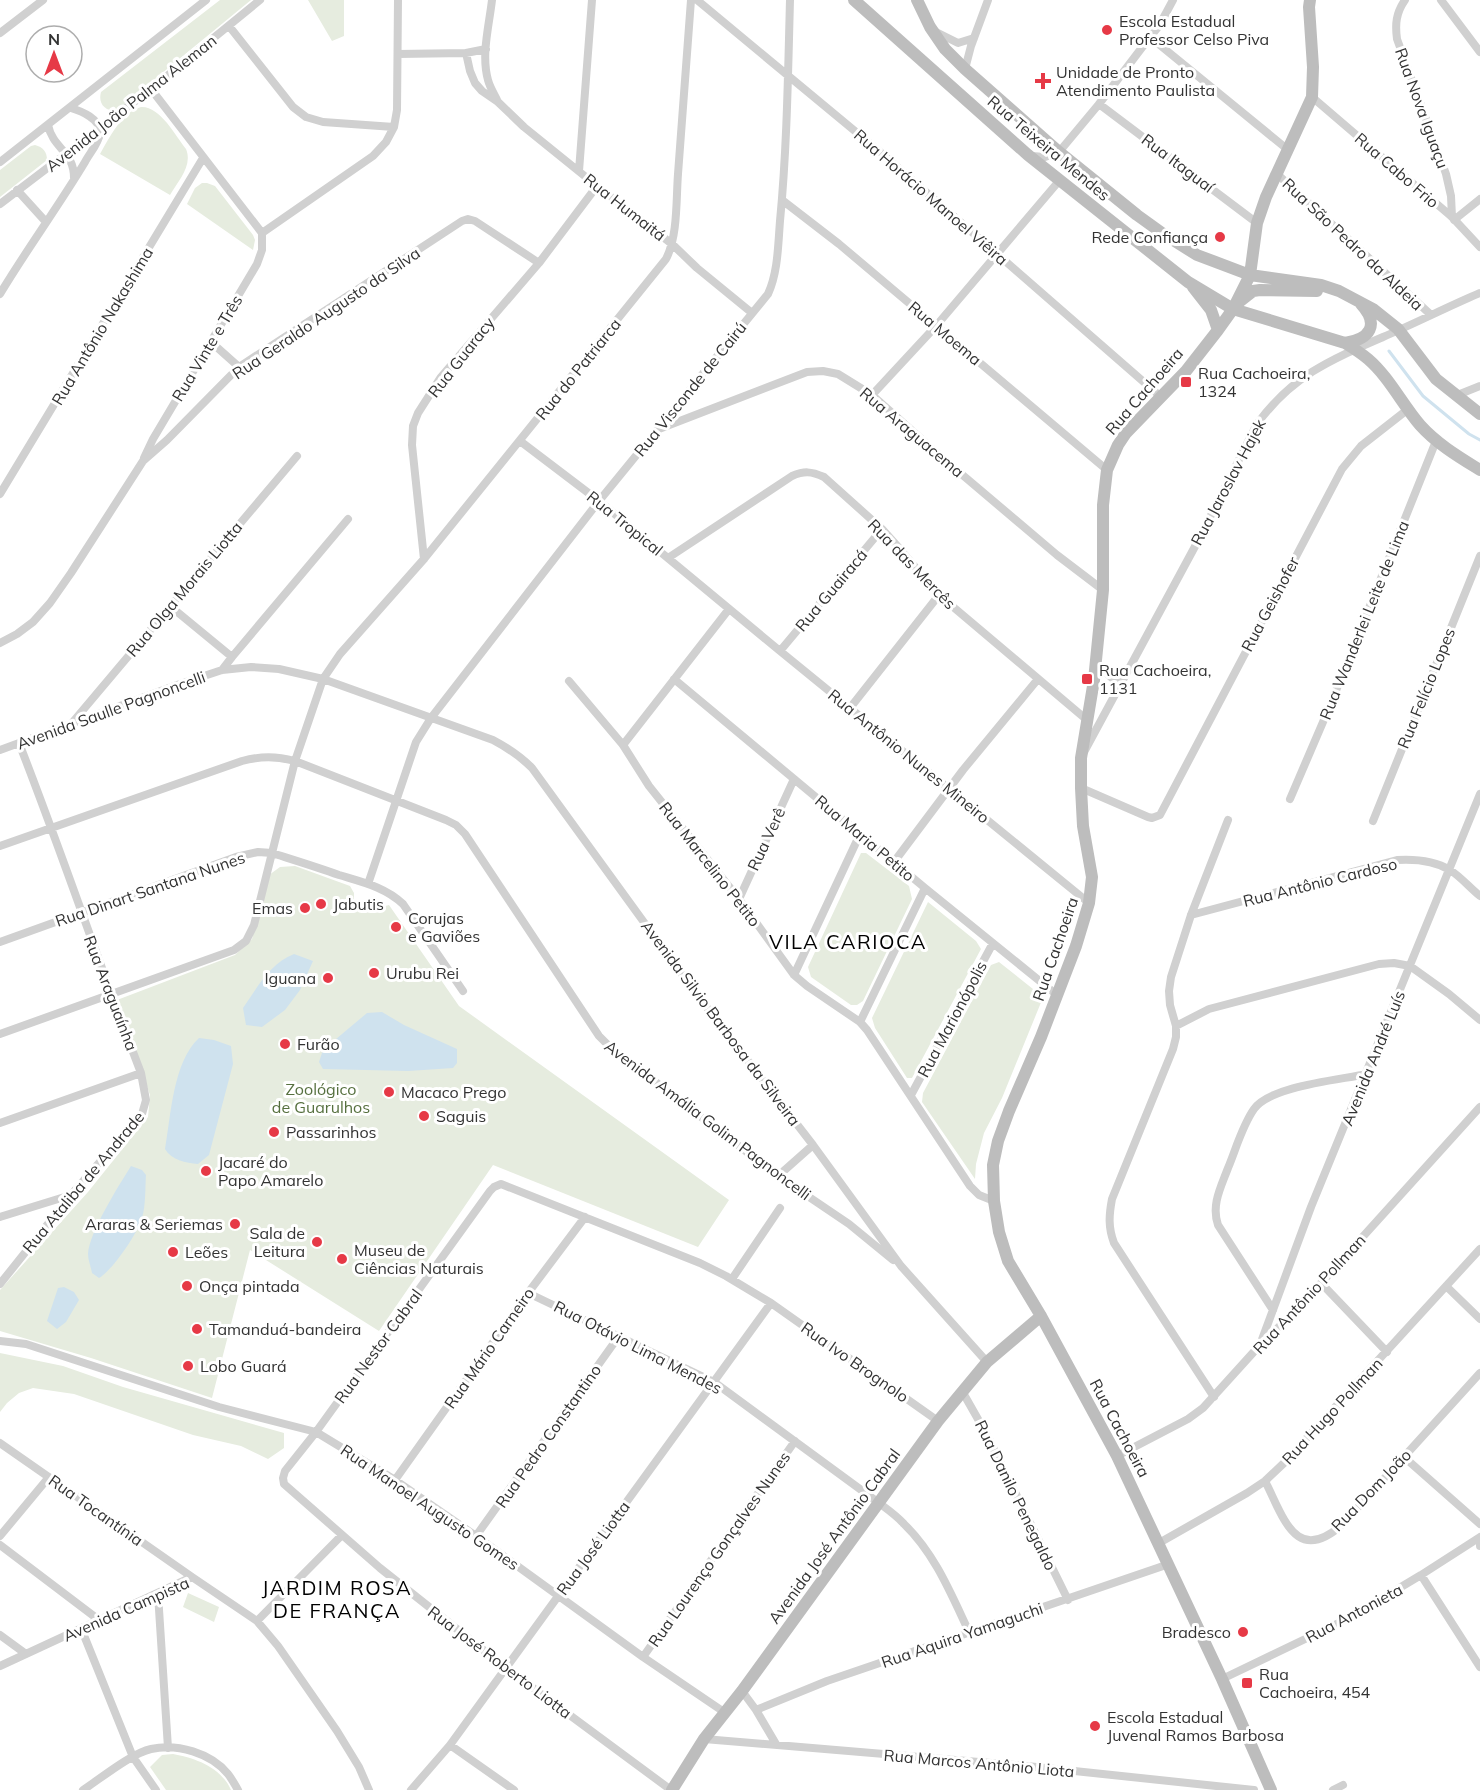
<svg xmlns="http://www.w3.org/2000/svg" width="1480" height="1790" font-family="Mulish,sans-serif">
	<rect width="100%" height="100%" fill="#fff"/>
	<path fill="#e6ecdf" d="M 220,0 L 251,0 L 116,111 C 104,111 98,103 101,92 Z
		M 308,0 L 344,0 L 344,36 L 332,41 Z
		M 141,107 C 160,106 175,135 186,149 C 193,166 178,181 170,195 L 100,154 C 110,137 121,113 141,107 Z
		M 35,145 C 43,147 47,152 47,160 L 0,197 L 0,170 L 31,146 Z
		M 202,183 L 207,183 L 215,186 L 253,235 L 255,240 L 253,250 L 187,204 L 195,188 Z
		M 861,853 L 866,853 L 909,886 L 912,899 L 863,1001 L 857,1005 L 851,1005 L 811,977 L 808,967 Z
		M 295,866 L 350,886 L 354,893 L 354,900 L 374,909 L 389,905 L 459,1006 L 729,1200 L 698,1247 L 493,1165 L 379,1331 L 250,1250 L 212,1398 L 91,1358 L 0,1331 L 0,1290 L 88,1192 L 148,1117 L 150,1095 L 117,1000 L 235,955 L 252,939 L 269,875 L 280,867 Z
		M 928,902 L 976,941 L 981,949 L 912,1078 L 907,1078 L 875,1028 L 872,1018 Z
		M 999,962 L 1038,993 L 1042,1000 L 1002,1098 L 984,1133 L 976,1164 L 975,1179 L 922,1102 L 923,1093 L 991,965 Z
		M 0,1353 L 63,1366 L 123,1387 L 284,1433 L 284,1448 L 268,1459 L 241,1446 L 193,1435 L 74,1394 L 33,1388 L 19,1393 L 7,1403 L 0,1412 Z
		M 188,1593 L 219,1607 L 214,1622 L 183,1607 Z
		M 173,1754 C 195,1758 221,1767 231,1790 L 166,1790 L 150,1767 L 162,1755 Z"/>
	<path fill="#cfe2ee" d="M 294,954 L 313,961 L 300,990 L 285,1010 L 262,1027 L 246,1025 L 243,1008 C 257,988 270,963 294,954 Z
		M 382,1012 L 404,1025 L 457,1049 L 457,1063 L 453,1068 L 408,1071 L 323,1069 L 319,1062 L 323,1050 L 367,1013 Z
		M 199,1038 L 214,1040 L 231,1046 L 233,1064 L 209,1155 L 198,1164 C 186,1163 171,1160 165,1149 C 171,1115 173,1062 199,1038 Z
		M 131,1166 L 142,1170 L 146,1175 C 145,1188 146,1205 142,1218 C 138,1233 112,1271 99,1278 L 92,1273 C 91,1267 88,1260 88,1254 C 89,1233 119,1185 131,1166 Z
		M 64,1287 L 74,1292 L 79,1300 L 66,1322 L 57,1329 L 47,1321 L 58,1288 Z"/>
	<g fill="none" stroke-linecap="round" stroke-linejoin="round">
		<path stroke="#cfe2ee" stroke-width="3" d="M 1389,351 L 1423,396 L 1469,434 L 1480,440"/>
		<path stroke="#d0d0d0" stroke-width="8" d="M 492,0 C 489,26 481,55 488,80 C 490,88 495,95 498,102
			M 697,0 L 879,151 L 1161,397
			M 1405,0 C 1396,13 1395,24 1397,39 L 1446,174 L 1451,196 L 1452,217
			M 1441,0 L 1480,52
			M 229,26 L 293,107 L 306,117 L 323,122 L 394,127
			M 936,32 L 958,43 L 974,38
			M 0,33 L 43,0
			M 1150,37 L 1287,149
			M 466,53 L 470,71 L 475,83 L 482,91 L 498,102 L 524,127 L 597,186 L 672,244 L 697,268 L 752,313
			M 398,54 L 466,53 L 486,49
			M 965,69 L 971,46 L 988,0
			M 151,89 L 262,233
			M 1312,97 L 1452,217 L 1480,247
			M 1099,104 L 1257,223
			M 48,125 C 53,149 74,151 74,178
			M 1032,156 L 1045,157 L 1059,152 L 1099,104 L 1150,37 L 1159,26 L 1173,0
			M 0,162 L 206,0
			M 579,171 L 592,0
			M 1276,173 L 1430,314
			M 17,190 L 46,222
			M 782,200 L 839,244 L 1107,470
			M 0,204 L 151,89 L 260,0
			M 1454,220 L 1480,199
			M 262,233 L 373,156 L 386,142 L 394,127 L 397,110 L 398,0
			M 0,294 C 27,249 58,207 85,162 C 89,154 99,143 100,133 C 101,119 81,111 71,108
			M 211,342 L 239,367
			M 872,395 L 936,326 L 1059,181
			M 1455,396 L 1480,386
			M 659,429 L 807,372 L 823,371 L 838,374 L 872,395 L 946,461 L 1057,555 L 1103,590
			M 520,441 L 599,501 L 780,651 L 1089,903
			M 144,458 L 153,439 L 257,264 L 262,250 L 262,233
			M 0,494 L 203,158
			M 668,558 L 792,476 C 804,471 811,471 824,477 L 882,529 L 899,548 L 939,595 L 1087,720
			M 424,559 L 412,445 L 413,426 L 418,413 L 441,377 L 539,263 L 597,186
			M 170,606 L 232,657
			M 0,643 L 17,634 L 33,622 L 50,603 L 71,573 L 143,461 L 167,440 L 239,367 L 462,221 L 468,219 L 475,221 L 539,263
			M 780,651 L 882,529
			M 1096,663 L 1112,678 L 1125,676
			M 222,670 L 232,657 L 348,519
			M 674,679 L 925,888 L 1057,995
			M 569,681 L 623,745 L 649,786 L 739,899 L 794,975 L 807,986 L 860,1022 L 867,1030 L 970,1186 L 979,1195 L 994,1201
			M 850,708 L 939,595
			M 72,723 L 297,456
			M 623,745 L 729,609
			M 0,750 L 177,685 L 222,670 L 251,667 L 279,669 L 323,679 L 493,740 C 508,748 520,756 532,768 L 691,987 L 813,1145 L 901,1266 L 987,1362
			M 1084,752 L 1199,539 L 1257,424 C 1292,376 1330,360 1383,337 C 1416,323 1447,307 1480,293
			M 1081,788 L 1148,817 L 1152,818 L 1160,815 L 1342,469 L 1361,446 L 1407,410
			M 1290,799 L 1329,708 L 1436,441
			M 1373,821 L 1480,556
			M 0,846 L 242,761 C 261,756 276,756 295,761 L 446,820 L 456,825 L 465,834 L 599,1036 L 610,1047 L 778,1176 L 849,1224 L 893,1260
			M 894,862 L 963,770 L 1038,679
			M 368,884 L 416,742 L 431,718 L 599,501 L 768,294 C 778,272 778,246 780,221 C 787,148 788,74 790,0
			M 739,899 L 794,779
			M 1191,915 L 1397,860 C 1414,859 1435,861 1450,870 C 1461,877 1470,888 1480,896
			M 0,942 L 236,857 L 258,852 L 272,853 C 294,860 317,867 339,875 C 362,882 385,887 403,904 L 463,991
			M 794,975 L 860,834
			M 860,1022 L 925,888
			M 1176,1026 L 1209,1009 L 1379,964 L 1394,963 L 1410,966 L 1449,994 L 1480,1020
			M 0,1034 L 234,950 L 246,941 L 254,925 L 295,761 L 323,679 L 340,654 L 424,559 L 666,259 C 678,236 676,200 678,174 C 682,116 687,58 691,0
			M 911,1095 L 993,943
			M 0,1123 L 141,1073
			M 778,1176 L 813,1145
			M 0,1217 L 71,1195
			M 732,1279 L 780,1208
			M 1321,1283 L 1387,1352
			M 0,1284 L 71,1195 L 142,1114 L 146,1100 L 141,1073 C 99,964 62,853 19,743
			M 1446,1286 L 1480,1319
			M 528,1293 L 714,1382 L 879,1503 C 887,1509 897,1516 904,1524 C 935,1554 951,1594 969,1632
			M 1273,1310 L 1218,1225 C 1211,1205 1221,1187 1228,1168 C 1236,1149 1242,1126 1254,1109 C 1270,1086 1339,1080 1367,1074
			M 0,1341 L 26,1344 L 219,1407 L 316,1432 L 395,1480 L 476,1536 L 643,1657 L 724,1712
			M 1260,1345 L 1311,1207 L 1480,794
			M 962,1391 L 987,1435 L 1068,1600
			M 1214,1397 L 1114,1243 C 1108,1227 1109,1215 1112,1199 L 1173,1049 L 1176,1037 L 1176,1026 L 1170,1005 L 1169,991 L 1171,977 L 1191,915 L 1228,820
			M 0,1443 L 192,1577
			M 1117,1456 L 1188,1419 L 1203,1408 L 1260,1345 L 1283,1323 L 1321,1283 L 1480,1107
			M 1404,1457 L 1480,1524
			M 395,1480 L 528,1293 L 585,1217
			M 1265,1481 C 1284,1518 1296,1567 1344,1523 L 1480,1373
			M 0,1536 L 49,1477
			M 476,1536 L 619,1336
			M 1159,1543 L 1247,1493 L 1265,1481 L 1284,1463 L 1480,1249
			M 0,1545 L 99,1620
			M 1480,1545 L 1480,1546
			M 1421,1575 L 1480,1667
			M 158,1594 L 168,1748
			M 257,1621 L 342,1535
			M 81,1628 L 133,1757 L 156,1790
			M 0,1635 L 26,1654
			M 643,1657 L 795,1441
			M 0,1666 L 192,1577 L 257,1621 L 278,1646 L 337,1731 L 359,1767 L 369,1790
			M 1222,1679 L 1351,1617 L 1421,1575 L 1480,1537
			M 742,1691 L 756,1710 L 776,1744
			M 756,1710 L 827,1681 L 1169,1564
			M 704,1739 L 1027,1766 L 1254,1790
			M 450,1745 L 514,1790
			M 83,1790 C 100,1779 132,1753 151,1749 C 177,1743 211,1753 228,1774 C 232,1779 235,1785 238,1790
			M 411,1790 L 450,1745 L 771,1303
			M 671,1790 L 506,1668 L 380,1568 L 284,1484 L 283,1478 L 285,1471 L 316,1432 L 490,1191 L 494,1187 L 501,1184 L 700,1263 L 726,1276 L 771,1303 L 938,1421
			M 1333,1790 L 1343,1785"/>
		<path stroke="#bdbdbd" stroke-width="12" d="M 854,0 L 1028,155 L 1188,282 L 1233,309 L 1345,343 C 1353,348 1361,353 1368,359 C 1389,377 1402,404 1420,425 C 1437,444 1459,457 1480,470
			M 917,0 L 930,27 L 945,49 L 965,69 L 1059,152 L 1137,215 L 1162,233 L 1197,255 L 1250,275 L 1321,285 L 1339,291 L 1373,309 L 1398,329 L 1436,379 L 1480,414
			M 1193,287 L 1211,310 L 1218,330
			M 1239,302 L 1253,291 L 1260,290 L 1317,291
			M 1345,343 C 1370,339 1380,325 1361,304
			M 672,1790 L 704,1739 L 742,1691 L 938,1421 L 987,1362 L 1041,1316
			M 1271,1790 L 1222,1679 L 1117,1456 L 1041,1316 L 1008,1261 L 999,1232 L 994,1201 L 993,1165 L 998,1141 L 1009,1111 L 1041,1037 L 1076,946 L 1089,903 L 1092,877 L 1083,826 L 1081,788 L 1081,758 L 1094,680 L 1103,590 L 1103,505 L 1107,470 L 1118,445 L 1126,433 L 1186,371 L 1218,330 L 1233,309 L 1250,275 L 1257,223 L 1266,197 L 1312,97 L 1313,67 L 1309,7 L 1310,0"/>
	</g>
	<g fill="#e63946" stroke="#fff" stroke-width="2">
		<circle cx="1107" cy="30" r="6"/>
		<path d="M1040 72h6v6h6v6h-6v6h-6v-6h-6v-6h6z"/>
		<circle cx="1220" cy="237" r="6"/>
		<rect x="1180" y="376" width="12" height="12" rx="3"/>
		<rect x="1081" y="673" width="12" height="12" rx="3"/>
		<circle cx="321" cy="904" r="6"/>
		<circle cx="305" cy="908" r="6"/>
		<circle cx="396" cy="927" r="6"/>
		<circle cx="374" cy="973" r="6"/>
		<circle cx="328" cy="978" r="6"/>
		<circle cx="285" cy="1044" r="6"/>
		<circle cx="389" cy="1092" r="6"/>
		<circle cx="424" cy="1116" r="6"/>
		<circle cx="274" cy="1132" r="6"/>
		<circle cx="206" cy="1171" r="6"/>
		<circle cx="235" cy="1224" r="6"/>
		<circle cx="317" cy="1242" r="6"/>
		<circle cx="173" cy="1252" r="6"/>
		<circle cx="342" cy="1259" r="6"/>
		<circle cx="187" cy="1286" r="6"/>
		<circle cx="197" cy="1329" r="6"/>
		<circle cx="188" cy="1366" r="6"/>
		<circle cx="1243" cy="1632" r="6"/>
		<rect x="1241" y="1677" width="12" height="12" rx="3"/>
		<circle cx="1095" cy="1726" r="6"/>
	</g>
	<g text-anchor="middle" stroke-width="6" stroke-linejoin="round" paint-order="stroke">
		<g font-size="16" fill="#333" stroke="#fff" text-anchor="start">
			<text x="1119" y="27">Escola Estadual<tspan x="1119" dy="18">Professor Celso Piva</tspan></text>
			<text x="1056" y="78">Unidade de Pronto<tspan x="1056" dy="18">Atendimento Paulista</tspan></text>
			<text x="1208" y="243" text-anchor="end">Rede Confiança</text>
			<text x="1198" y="379">Rua Cachoeira,<tspan x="1198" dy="18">1324</tspan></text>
			<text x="1099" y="676">Rua Cachoeira,<tspan x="1099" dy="18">1131</tspan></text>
			<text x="333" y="910">Jabutis</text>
			<text x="293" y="914" text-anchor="end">Emas</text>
			<text x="408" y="924">Corujas<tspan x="408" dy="18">e Gaviões</tspan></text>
			<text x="386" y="979">Urubu Rei</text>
			<text x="316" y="984" text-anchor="end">Iguana</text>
			<text x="297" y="1050">Furão</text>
			<text x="401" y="1098">Macaco Prego</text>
			<text x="436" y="1122">Saguis</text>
			<text x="286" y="1138">Passarinhos</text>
			<text x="218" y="1168">Jacaré do<tspan x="218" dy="18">Papo Amarelo</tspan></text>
			<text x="223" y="1230" text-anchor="end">Araras &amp; Seriemas</text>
			<text x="305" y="1239" text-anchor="end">Sala de<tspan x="305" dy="18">Leitura</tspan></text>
			<text x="354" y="1256">Museu de<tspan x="354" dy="18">Ciências Naturais</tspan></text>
			<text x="185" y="1258">Leões</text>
			<text x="199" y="1292">Onça pintada</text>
			<text x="209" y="1335">Tamanduá-bandeira</text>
			<text x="200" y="1372">Lobo Guará</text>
			<text x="1231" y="1638" text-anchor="end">Bradesco</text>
			<text x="1259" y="1680">Rua<tspan x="1259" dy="18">Cachoeira, 454</tspan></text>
			<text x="1107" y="1723">Escola Estadual<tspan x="1107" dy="18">Juvenal Ramos Barbosa</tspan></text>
		</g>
		<g font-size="16" fill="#333" stroke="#fff">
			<text transform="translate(131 103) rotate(-38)" y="6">Avenida João Palma Aleman</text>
			<text transform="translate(1422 108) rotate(70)" y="6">Rua Nova Iguaçu</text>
			<text transform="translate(1049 148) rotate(40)" y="6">Rua Teixeira Mendes</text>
			<text transform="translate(1178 163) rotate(37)" y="6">Rua Itaguaí</text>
			<text transform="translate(1397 170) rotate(41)" y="6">Rua Cabo Frio</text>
			<text transform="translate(931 197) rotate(41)" y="6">Rua Horácio Manoel Viêira</text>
			<text transform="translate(625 207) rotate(38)" y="6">Rua Humaitá</text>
			<text transform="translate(1353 244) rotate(43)" y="6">Rua São Pedro da Aldeia</text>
			<text transform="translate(326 313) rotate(-34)" y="6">Rua Geraldo Augusto da Silva</text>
			<text transform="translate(102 326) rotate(-59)" y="6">Rua Antônio Nakashima</text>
			<text transform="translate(945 333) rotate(40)" y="6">Rua Moema</text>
			<text transform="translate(207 348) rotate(-59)" y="6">Rua Vinte e Três</text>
			<text transform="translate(461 357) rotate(-52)" y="6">Rua Guaracy</text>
			<text transform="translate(578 369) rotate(-51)" y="6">Rua do Patriarca</text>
			<text transform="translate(690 389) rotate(-51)" y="6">Rua Visconde de Cairú</text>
			<text transform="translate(1144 391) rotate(-49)" y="6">Rua Cachoeira</text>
			<text transform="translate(912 432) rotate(40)" y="6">Rua Araguacema</text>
			<text transform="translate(1228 482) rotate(-62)" y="6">Rua Jaroslav Hajek</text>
			<text transform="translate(625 523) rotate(39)" y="6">Rua Tropical</text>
			<text transform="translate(912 564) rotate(46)" y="6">Rua das Mercês</text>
			<text transform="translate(184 589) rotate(-50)" y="6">Rua Olga Morais Liotta</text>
			<text transform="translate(831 590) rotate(-50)" y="6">Rua Guairacá</text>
			<text transform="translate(1270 604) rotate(-62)" y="6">Rua Geishofer</text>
			<text transform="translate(1364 620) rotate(-68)" y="6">Rua Wanderlei Leite de Lima</text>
			<text transform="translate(1426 688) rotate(-68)" y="6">Rua Felício Lopes</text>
			<text transform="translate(111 710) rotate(-20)" y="6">Avenida Saulle Pagnoncelli</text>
			<text transform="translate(909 756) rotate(39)" y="6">Rua Antônio Nunes Mineiro</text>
			<text transform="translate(865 838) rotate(40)" y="6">Rua Maria Petito</text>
			<text transform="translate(766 839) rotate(-65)" y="6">Rua Verê</text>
			<text transform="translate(710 864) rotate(52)" y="6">Rua Marcelino Petito</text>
			<text transform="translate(1320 882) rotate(-14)" y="6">Rua Antônio Cardoso</text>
			<text transform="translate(150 889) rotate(-19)" y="6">Rua Dinart Santana Nunes</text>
			<text transform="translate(1055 949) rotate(-71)" y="6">Rua Cachoeira</text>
			<text transform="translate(111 993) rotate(69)" y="6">Rua Araguaínha</text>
			<text transform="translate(952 1019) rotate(-62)" y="6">Rua Marionópolis</text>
			<text transform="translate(721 1023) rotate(53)" y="6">Avenida Silvio Barbosa da Silveira</text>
			<text transform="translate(1373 1058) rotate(-68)" y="6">Avenida André Luís</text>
			<text transform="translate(708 1120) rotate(37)" y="6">Avenida Amália Golim Pagnoncelli</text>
			<text transform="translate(83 1182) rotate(-50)" y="6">Rua Ataliba de Andrade</text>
			<text transform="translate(1309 1294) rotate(-47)" y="6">Rua Antônio Pollman</text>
			<text transform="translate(378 1346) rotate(-54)" y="6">Rua Nestor Cabral</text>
			<text transform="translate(638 1347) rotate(27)" y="6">Rua Otávio Lima Mendes</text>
			<text transform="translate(489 1348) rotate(-55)" y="6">Rua Mário Carneiro</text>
			<text transform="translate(855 1362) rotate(35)" y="6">Rua Ivo Brognolo</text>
			<text transform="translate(1332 1411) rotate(-47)" y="6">Rua Hugo Pollman</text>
			<text transform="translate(1120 1428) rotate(62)" y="6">Rua Cachoeira</text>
			<text transform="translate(548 1436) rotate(-55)" y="6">Rua Pedro Constantino</text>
			<text transform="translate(1371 1490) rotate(-46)" y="6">Rua Dom João</text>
			<text transform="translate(1016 1495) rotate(64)" y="6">Rua Danilo Penegaldo</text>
			<text transform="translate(430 1507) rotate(34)" y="6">Rua Manoel Augusto Gomes</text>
			<text transform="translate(96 1510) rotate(35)" y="6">Rua Tocantínia</text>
			<text transform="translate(834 1536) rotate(-54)" y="6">Avenida José Antônio Cabral</text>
			<text transform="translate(593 1548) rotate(-54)" y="6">Rua José Liotta</text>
			<text transform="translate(719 1549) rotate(-55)" y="6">Rua Lourenço Gonçalves Nunes</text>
			<text transform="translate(126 1609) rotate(-24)" y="6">Avenida Campista</text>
			<text transform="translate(1354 1613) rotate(-28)" y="6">Rua Antonieta</text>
			<text transform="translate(962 1635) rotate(-19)" y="6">Rua Aquira Yamaguchi</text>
			<text transform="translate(500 1662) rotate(37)" y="6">Rua José Roberto Liotta</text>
			<text transform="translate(979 1763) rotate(5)" y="6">Rua Marcos Antônio Liota</text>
		</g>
		<g font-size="16" fill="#56703f" stroke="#fff">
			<text x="321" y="1095">Zoológico<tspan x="321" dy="18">de Guarulhos</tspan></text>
		</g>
		<g font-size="20" letter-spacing="1.5" fill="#000" stroke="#fff">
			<text x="848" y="949">VILA CARIOCA</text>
			<text x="337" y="1595">JARDIM ROSA<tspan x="337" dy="23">DE FRANÇA</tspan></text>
		</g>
	</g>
	<g transform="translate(54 54)"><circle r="28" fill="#ffffff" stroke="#adadad" stroke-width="1.5"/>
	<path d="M0-4.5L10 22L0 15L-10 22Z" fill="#e63946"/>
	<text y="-9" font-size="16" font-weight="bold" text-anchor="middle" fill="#333333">N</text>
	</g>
</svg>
